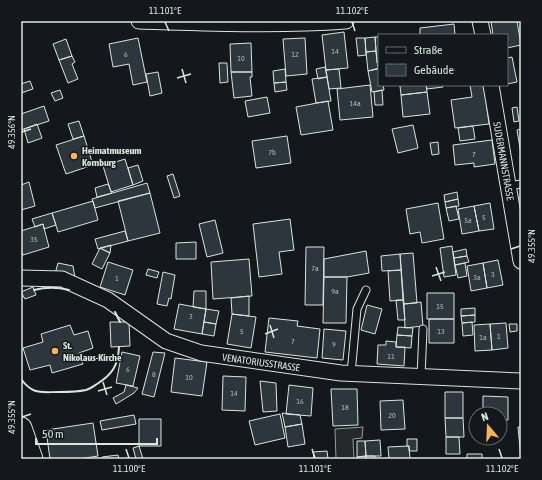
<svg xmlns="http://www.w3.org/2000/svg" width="542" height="480" font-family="'Asap Condensed',sans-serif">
	<rect width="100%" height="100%" fill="#14181c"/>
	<path fill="#24282b" stroke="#939e99" d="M 363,427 L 362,438 L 353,439 L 354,459 L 336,459 L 335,429 Z"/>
	<path fill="#2c363c" stroke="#d8e6dc" d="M 491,21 L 517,21 L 521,45 L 507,48 L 507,35 L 493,35 Z
		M 454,24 L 455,35 L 420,35 L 420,28 Z
		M 344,32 L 348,68 L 326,70 L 322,35 Z
		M 375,37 L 379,37 L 379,63 L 377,63 Z
		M 375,37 L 376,51 L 366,52 L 365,38 Z
		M 138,38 L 147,82 L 133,85 L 129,64 L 113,67 L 109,44 Z
		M 305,38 L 307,74 L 286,76 L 283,39 Z
		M 356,38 L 365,38 L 366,55 L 358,56 Z
		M 66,39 L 72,56 L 59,60 L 53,44 Z
		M 251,43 L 252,72 L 231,72 L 230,44 Z
		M 376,51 L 378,69 L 368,71 L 366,52 Z
		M 72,56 L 75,62 L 72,64 L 78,79 L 68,83 L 59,60 Z
		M 512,57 L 517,82 L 507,84 L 507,58 Z
		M 219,63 L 227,63 L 228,82 L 220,83 Z
		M 325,67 L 327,77 L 318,79 L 316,69 Z
		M 379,68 L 379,85 L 383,85 L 384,90 L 372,92 L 368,71 Z
		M 285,69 L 286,82 L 274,83 L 273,71 Z
		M 339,69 L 341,88 L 329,89 L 326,70 Z
		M 158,72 L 162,93 L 150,96 L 146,74 Z
		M 231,72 L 252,72 L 252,77 L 250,77 L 252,96 L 234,98 Z
		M 327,77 L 331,101 L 316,103 L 312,79 Z
		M 30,81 L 33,89 L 21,93 L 21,84 Z
		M 286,82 L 287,90 L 275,92 L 274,83 Z
		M 370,85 L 373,117 L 340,120 L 337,89 Z
		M 406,85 L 426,85 L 427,92 L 401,95 L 400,86 Z
		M 426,85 L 443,85 L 443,87 L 427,89 Z
		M 470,85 L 484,85 L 489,124 L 455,128 L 451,100 L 472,97 Z
		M 60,90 L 63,98 L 55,101 L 51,93 Z
		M 382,90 L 383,105 L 375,105 L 374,92 Z
		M 427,92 L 430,114 L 403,117 L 401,95 Z
		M 267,97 L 270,113 L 248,117 L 245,101 Z
		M 328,101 L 333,130 L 301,135 L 296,107 Z
		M 44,106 L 49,121 L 21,130 L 21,114 Z
		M 517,107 L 519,121 L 514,122 L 512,108 Z
		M 79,121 L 84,136 L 73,139 L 68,124 Z
		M 37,124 L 42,138 L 28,143 L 24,129 Z
		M 413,125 L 418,148 L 398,153 L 392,129 Z
		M 473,126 L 475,139 L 460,141 L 458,128 Z
		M 521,129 L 521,154 L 517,130 Z
		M 84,136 L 93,165 L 66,174 L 56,145 Z
		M 287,136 L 291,163 L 256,168 L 252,141 Z
		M 492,140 L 495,164 L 474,167 L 474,163 L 455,165 L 453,145 Z
		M 438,142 L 439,154 L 432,155 L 430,143 Z
		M 125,159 L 133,185 L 111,192 L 103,166 Z
		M 138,165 L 143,181 L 133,185 L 128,168 Z
		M 173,174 L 180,196 L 174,198 L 167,176 Z
		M 29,182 L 35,206 L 21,210 L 21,185 Z
		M 147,183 L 150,193 L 95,208 L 92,199 Z
		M 108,184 L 112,193 L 97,197 L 95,188 Z
		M 457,192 L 458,199 L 445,202 L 444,195 Z
		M 150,193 L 160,233 L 128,241 L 118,201 Z
		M 458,199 L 459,206 L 446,208 L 445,202 Z
		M 93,201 L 98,220 L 58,232 L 52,213 Z
		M 438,203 L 444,239 L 422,243 L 420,232 L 410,234 L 406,209 Z
		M 490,203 L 494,229 L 479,231 L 474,206 Z
		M 456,206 L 459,219 L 449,221 L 446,208 Z
		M 474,206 L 479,231 L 462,234 L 458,209 Z
		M 52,213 L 56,225 L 44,229 L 43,224 L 35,227 L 32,219 Z
		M 290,219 L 294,250 L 279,252 L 282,274 L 259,277 L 253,224 Z
		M 215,220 L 223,253 L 207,257 L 199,224 Z
		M 43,224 L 49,247 L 23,255 L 21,250 L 21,231 Z
		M 125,231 L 128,241 L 98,249 L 95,239 Z
		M 196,242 L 196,259 L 176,259 L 176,243 Z
		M 111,245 L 110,253 L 100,248 Z
		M 452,246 L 456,275 L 444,277 L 440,248 Z
		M 306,247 L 324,247 L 323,305 L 305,305 Z
		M 100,248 L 110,253 L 102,269 L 92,264 Z
		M 466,249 L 467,256 L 454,258 L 453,252 Z
		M 366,251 L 369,273 L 347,277 L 324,277 L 324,259 Z
		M 413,253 L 417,303 L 404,304 L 400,254 Z
		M 400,254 L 401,270 L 382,271 L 381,256 Z
		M 467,256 L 469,262 L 455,265 L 454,258 Z
		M 249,259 L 252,296 L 213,299 L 211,262 Z
		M 498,260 L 503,285 L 487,288 L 483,263 Z
		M 108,262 L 133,270 L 125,295 L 100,287 Z
		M 58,263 L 73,266 L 75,278 L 55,274 Z
		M 465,263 L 467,276 L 458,278 L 455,265 Z
		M 483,263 L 487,288 L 471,291 L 467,266 Z
		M 148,269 L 159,272 L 157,278 L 146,275 Z
		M 401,270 L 403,300 L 390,301 L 388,271 Z
		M 163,272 L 175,275 L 171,299 L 169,298 L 167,306 L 157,304 Z
		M 324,277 L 347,277 L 346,323 L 323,323 Z
		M 33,287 L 36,295 L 25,299 L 21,292 Z
		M 194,291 L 206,291 L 206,309 L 193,307 Z
		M 427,293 L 454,293 L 454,319 L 427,319 Z
		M 249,296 L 249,316 L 232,314 L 231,298 Z
		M 396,300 L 403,300 L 405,320 L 398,320 Z
		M 421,302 L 423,326 L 405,328 L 404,304 Z
		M 179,304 L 206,309 L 202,334 L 174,329 Z
		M 367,305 L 382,309 L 375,334 L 361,330 Z
		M 475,308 L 475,315 L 461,316 L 461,309 Z
		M 206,309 L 219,311 L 216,324 L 204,322 Z
		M 232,314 L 256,317 L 251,348 L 227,344 Z
		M 475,315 L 475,322 L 462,323 L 461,316 Z
		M 269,318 L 298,321 L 297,326 L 320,329 L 317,358 L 265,352 Z
		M 429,319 L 454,319 L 454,343 L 429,343 Z
		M 110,322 L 129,322 L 130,346 L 111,347 Z
		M 204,322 L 216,324 L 214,336 L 202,334 Z
		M 472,322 L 473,335 L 463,336 L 462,323 Z
		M 506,323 L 508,348 L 492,350 L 490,324 Z
		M 490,324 L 492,350 L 475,351 L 474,325 Z
		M 509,324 L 517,324 L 517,331 L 510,332 Z
		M 70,325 L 74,335 L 88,331 L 93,348 L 79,353 L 83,364 L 52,373 L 50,365 L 30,370 L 23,348 L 43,342 L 41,334 Z
		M 398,327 L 413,328 L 412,336 L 397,335 Z
		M 324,329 L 346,331 L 343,360 L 322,358 Z
		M 397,335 L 412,336 L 411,348 L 396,347 Z
		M 386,341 L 396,342 L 396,347 L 405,347 L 404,366 L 377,364 L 378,345 L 386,345 Z
		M 122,352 L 140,356 L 133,386 L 116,383 Z
		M 153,352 L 165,353 L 154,397 L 142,394 Z
		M 175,358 L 207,362 L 202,396 L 171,392 Z
		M 223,376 L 246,377 L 245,411 L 222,410 Z
		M 260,381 L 276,383 L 277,411 L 263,412 Z
		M 126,385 L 138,388 L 134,393 L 116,404 L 113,398 L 124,392 Z
		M 289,385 L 313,388 L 311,416 L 286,414 Z
		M 331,389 L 357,389 L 358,425 L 333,426 Z
		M 445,392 L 463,392 L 463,418 L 445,418 Z
		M 483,396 L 508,397 L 508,420 L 500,420 L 500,414 L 483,414 Z
		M 403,400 L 405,429 L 381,430 L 380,401 Z
		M 282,413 L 300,415 L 302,424 L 285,427 Z
		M 280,414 L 285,438 L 255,445 L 249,421 Z
		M 134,415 L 136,424 L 102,430 L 100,421 Z
		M 445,418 L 463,418 L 464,437 L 446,437 Z
		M 139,419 L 161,419 L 161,446 L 139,446 Z
		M 93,423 L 98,456 L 79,459 L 50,459 L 46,430 Z
		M 302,424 L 305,444 L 288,447 L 285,427 Z
		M 518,427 L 521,427 L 521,459 Z
		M 446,437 L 459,437 L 460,454 L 446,454 Z
		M 407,439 L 417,439 L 417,451 L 409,451 L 409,446 L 407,446 Z
		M 380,440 L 381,456 L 366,456 L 365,441 Z
		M 357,441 L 365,441 L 366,456 L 357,457 Z
		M 139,446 L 143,459 L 136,459 L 133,448 Z
		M 409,446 L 410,459 L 389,459 L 388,447 Z
		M 327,451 L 328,459 L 314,459 L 313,452 Z
		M 467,454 L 482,454 L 482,459 L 467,459 Z
		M 118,455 L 119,459 L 102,459 L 102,457 Z
		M 366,456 L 375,456 L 375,459 L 366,459 Z
		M 366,456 L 366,459 L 357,459 L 357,457 Z"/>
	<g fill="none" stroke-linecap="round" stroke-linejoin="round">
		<defs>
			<path id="lane" d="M 508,186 L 521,184
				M 351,374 L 357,309 L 366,290
				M 421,377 L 423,329"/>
			<path id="street" d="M 139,21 C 208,23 277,26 346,21
				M 480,21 L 483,35
				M 491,85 L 521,261
				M 21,278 L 62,279 L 108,300 L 166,341 L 201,353 L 341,373 L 521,381"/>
			<path id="secondary" d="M 21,428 L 32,459"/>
		</defs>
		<use href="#lane" stroke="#d8e6dc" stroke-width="9"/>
		<use href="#street" stroke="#d8e6dc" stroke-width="17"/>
		<use href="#secondary" stroke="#d8e6dc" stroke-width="23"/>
		<use href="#lane" stroke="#14181c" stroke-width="7"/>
		<use href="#street" stroke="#14181c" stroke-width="15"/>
		<use href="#secondary" stroke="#14181c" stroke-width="21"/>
		<path stroke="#d8e6dc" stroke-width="2" d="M 34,290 C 46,287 57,287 69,290
			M 115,312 L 120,322
			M 21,379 C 33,395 40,392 59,392 C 68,392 77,392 86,390 C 90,389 94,386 97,384 C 113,374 118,365 119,347"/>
	</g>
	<path fill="none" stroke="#d8e6dc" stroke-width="1.5" d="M 165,22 L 169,31M 352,22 L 355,31M 182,69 L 186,83M 177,78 L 191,74M 22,132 L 31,129M 511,249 L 520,246M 436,267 L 441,281M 432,276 L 445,272M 270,325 L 274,338M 265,334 L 278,329M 103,382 L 107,395M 98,391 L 112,387M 22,417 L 31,414M 126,449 L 129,458M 312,449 L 315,458M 499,449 L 502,458"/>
	<g fill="#ffb74d" stroke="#14181c" stroke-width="1.5">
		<circle cx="74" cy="156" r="4"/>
		<circle cx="55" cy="351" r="4"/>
	</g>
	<g text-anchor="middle" stroke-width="3" stroke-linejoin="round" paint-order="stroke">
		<g font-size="8" fill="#adbab4">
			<text x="335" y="54">14</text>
			<text x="126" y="57">6</text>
			<text x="295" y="57">12</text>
			<text x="241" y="61">10</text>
			<text x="355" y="106">14a</text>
			<text x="272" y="155">7b</text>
			<text x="474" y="157">7</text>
			<text x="484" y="220">5</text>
			<text x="468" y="223">5a</text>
			<text x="34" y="242">35</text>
			<text x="315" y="271">7a</text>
			<text x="493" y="277">3</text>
			<text x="477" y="280">3a</text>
			<text x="117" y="281">1</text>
			<text x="335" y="294">9a</text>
			<text x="440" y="309">15</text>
			<text x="191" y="319">3</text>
			<text x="242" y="334">5</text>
			<text x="441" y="334">13</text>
			<text x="499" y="339">1</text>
			<text x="483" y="340">1a</text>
			<text x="293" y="344">7</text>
			<text x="334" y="347">9</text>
			<text x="391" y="359">11</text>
			<text x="128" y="372">6</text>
			<text x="154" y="377">8</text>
			<text x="189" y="380">10</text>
			<text x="234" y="396">14</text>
			<text x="300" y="404">16</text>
			<text x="345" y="410">18</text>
			<text x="392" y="418">20</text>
		</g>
		<g font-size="10" font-weight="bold" fill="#d8e6dc" stroke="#14181c" text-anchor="start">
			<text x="82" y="154">Heimatmuseum<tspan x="82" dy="12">Kornburg</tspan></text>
			<text x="63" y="349">St.<tspan x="63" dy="12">Nikolaus-Kirche</tspan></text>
		</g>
		<g font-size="10" fill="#d8e6dc" stroke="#14181c">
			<text transform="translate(504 161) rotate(80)" y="4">SUDERMANNSTRASSE</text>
			<text transform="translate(261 362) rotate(8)" y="4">VENATORIUSSTRASSE</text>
		</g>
	</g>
	<rect width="542" height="480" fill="none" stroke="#14181c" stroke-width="44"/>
	<rect x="378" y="34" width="130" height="52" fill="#14181c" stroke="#626a69"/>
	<rect x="386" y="47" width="20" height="6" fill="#14181c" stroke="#626a69"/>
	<text x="414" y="54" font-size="12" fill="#d8e6dc">Straße</text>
	<rect x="386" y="64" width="20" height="12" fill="#2c363c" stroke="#626a69"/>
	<text x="414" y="74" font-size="12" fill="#d8e6dc">Gebäude</text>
	<g transform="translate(488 426) rotate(341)"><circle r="19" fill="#14181c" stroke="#626a69"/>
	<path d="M0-3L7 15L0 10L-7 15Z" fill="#ffb74d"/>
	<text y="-6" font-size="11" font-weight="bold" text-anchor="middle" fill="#d8e6dc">N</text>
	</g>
	<path d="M36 438v6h121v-6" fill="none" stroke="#d8e6dc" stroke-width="2"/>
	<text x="42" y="438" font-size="12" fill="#d8e6dc" stroke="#14181c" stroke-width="3" paint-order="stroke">50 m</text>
	<rect x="22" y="22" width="498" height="436" fill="none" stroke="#d8e6dc" stroke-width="1.5"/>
	<g font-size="10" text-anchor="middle" fill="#d8e6dc">
		<text x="165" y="14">11.101°E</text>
		<text x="352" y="14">11.102°E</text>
		<text transform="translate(11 132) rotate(-90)" y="4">49.356°N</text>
		<text transform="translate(531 246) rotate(-90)" y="4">49.355°N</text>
		<text transform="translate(11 417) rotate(-90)" y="4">49.355°N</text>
		<text x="129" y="472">11.100°E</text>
		<text x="315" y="472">11.101°E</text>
		<text x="502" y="472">11.102°E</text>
	</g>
</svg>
